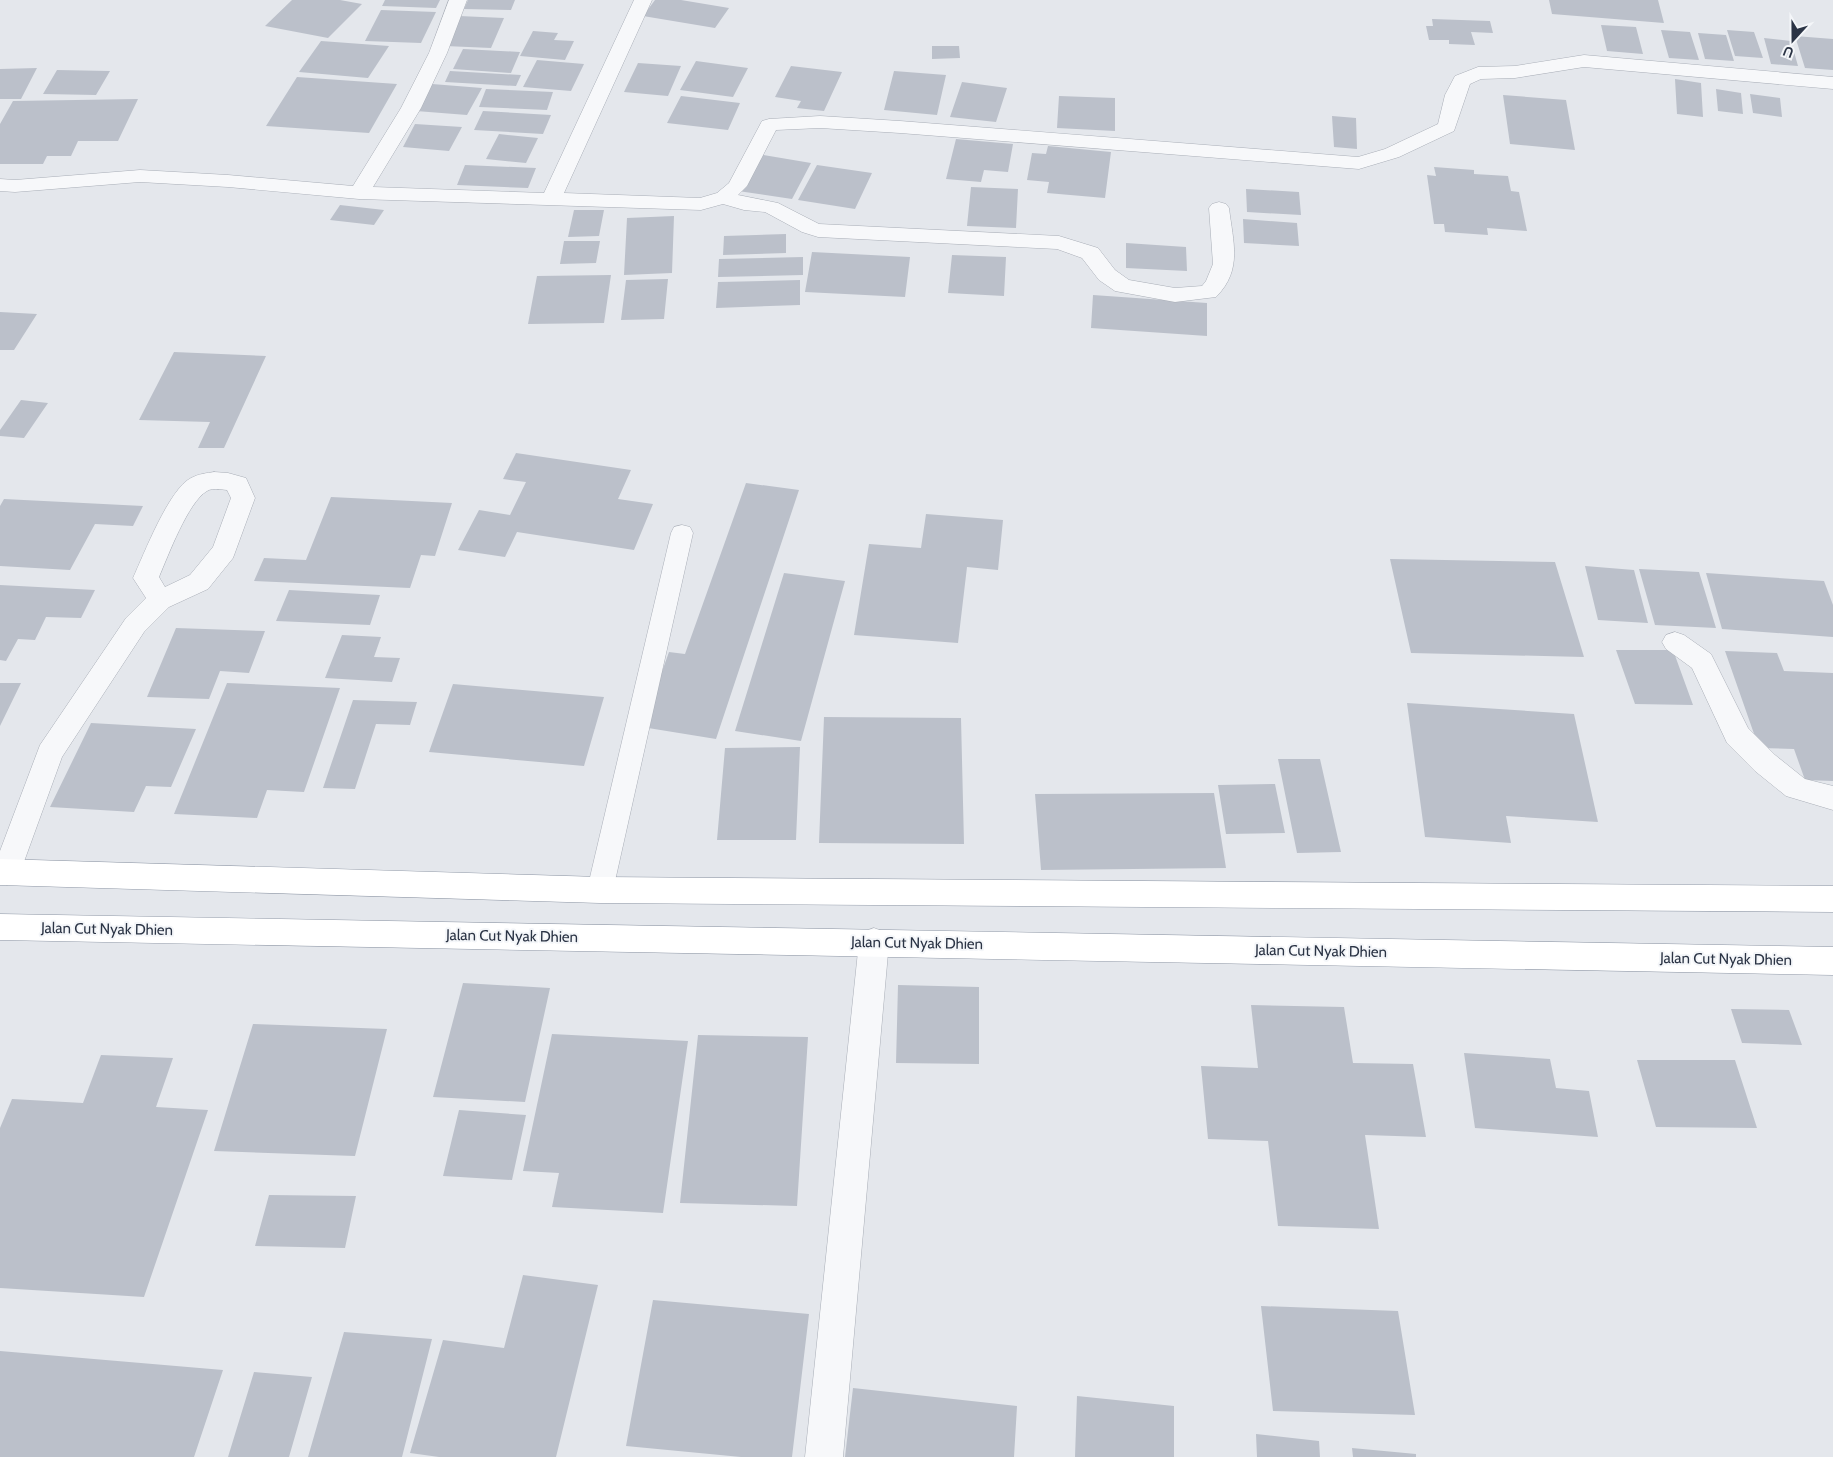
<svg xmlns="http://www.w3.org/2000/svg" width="1833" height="1457" font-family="Cabin,sans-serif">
	<rect width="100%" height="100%" fill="#e4e7ec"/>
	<path fill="#bbc0ca" d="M 292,0 L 340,0 L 362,4 L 328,38 L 265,26 Z
		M 385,0 L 440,0 L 436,8 L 382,6 Z
		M 468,0 L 515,0 L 511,10 L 464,9 Z
		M 655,0 L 681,0 L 729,8 L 715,28 L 643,16 Z
		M 1549,0 L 1658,0 L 1664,23 L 1552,14 Z
		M 381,10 L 436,12 L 421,43 L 365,41 Z
		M 459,16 L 504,18 L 491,48 L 445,46 Z
		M 1432,19 L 1490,21 L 1493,33 L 1471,32 L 1475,45 L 1449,44 L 1449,40 L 1429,40 L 1426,26 L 1433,26 Z
		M 1601,25 L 1636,27 L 1643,54 L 1607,51 Z
		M 1661,30 L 1690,32 L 1699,60 L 1669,58 Z
		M 1727,30 L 1754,32 L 1763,58 L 1735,56 Z
		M 533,31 L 558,33 L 554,40 L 574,41 L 565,60 L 520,56 Z
		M 1698,33 L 1726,35 L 1734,61 L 1705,59 Z
		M 1795,36 L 1833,39 L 1833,70 L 1805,68 Z
		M 1764,38 L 1791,41 L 1798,66 L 1771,64 Z
		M 321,41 L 389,46 L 368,78 L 299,72 Z
		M 932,46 L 959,46 L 960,58 L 932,59 Z
		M 463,49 L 520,52 L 511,73 L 453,69 Z
		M 537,60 L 584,64 L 571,91 L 523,87 Z
		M 696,61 L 748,68 L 733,97 L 680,90 Z
		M 638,63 L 681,66 L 668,96 L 624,92 Z
		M 791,66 L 842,72 L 824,111 L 797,108 L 801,101 L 775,97 Z
		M 37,68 L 21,99 L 0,99 L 0,69 Z
		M 57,70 L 110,71 L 96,95 L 43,94 Z
		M 450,71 L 521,75 L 516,86 L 445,82 Z
		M 894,71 L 946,75 L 937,115 L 884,110 Z
		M 297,77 L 397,84 L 369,133 L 266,126 Z
		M 1675,79 L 1701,83 L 1703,117 L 1677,114 Z
		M 962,82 L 1007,88 L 996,122 L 950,117 Z
		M 432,84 L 482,88 L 467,115 L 416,111 Z
		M 486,89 L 553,92 L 547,110 L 479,107 Z
		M 1716,89 L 1741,93 L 1743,114 L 1718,111 Z
		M 1750,94 L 1780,98 L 1782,117 L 1753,113 Z
		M 1503,95 L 1566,100 L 1575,150 L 1510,144 Z
		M 681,96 L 740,103 L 728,130 L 667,123 Z
		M 1059,96 L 1115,98 L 1115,131 L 1057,128 Z
		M 138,99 L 118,141 L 78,141 L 71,156 L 47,156 L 43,164 L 0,164 L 0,124 L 13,101 Z
		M 483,111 L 551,115 L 543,134 L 474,130 Z
		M 1332,116 L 1356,118 L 1357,149 L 1334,147 Z
		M 415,124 L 462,127 L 449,151 L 403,147 Z
		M 499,134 L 538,138 L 526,163 L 486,159 Z
		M 956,139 L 1013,144 L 1008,172 L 984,170 L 981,182 L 946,179 Z
		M 1048,146 L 1111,152 L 1105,198 L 1047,193 L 1049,182 L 1027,180 L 1032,153 L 1046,154 Z
		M 757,154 L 811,163 L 792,199 L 738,191 Z
		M 465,165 L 536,168 L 528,188 L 457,185 Z
		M 817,165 L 872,173 L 855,209 L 798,200 Z
		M 1434,167 L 1474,170 L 1474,174 L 1508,176 L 1511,191 L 1519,192 L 1527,231 L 1487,228 L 1488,235 L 1445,232 L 1444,224 L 1434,224 L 1427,175 L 1436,176 Z
		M 971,187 L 1018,189 L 1016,228 L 967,226 Z
		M 1246,189 L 1299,192 L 1301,215 L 1247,212 Z
		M 340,205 L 384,210 L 374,225 L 330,220 Z
		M 574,210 L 604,210 L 599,236 L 568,237 Z
		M 674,216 L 672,273 L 624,275 L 627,218 Z
		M 1243,219 L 1297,223 L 1299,246 L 1244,243 Z
		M 786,234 L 786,253 L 723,255 L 724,236 Z
		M 564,241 L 600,241 L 596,263 L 560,264 Z
		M 1126,243 L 1186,247 L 1187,271 L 1126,268 Z
		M 812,252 L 910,257 L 905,297 L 805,292 Z
		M 952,255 L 1006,257 L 1004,296 L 948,293 Z
		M 803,257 L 803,275 L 718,277 L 719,259 Z
		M 611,275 L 604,323 L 528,324 L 537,276 Z
		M 668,279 L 664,319 L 621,320 L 626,280 Z
		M 800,280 L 800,305 L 716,308 L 718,282 Z
		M 1093,295 L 1207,303 L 1207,336 L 1091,328 Z
		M 0,312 L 37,314 L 14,350 L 0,350 Z
		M 174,352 L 266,356 L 224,448 L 198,448 L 210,422 L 139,420 Z
		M 21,400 L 48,403 L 24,438 L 0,436 L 0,430 Z
		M 516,453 L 631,470 L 618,499 L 653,504 L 634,550 L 517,532 L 505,557 L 458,550 L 479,510 L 510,515 L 526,482 L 503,479 Z
		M 746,483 L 799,490 L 716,739 L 642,727 L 669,652 L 685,654 Z
		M 331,497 L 452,503 L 435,556 L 421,555 L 410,588 L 254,581 L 264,558 L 306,560 Z
		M 4,499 L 143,506 L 133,526 L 95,524 L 70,570 L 0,566 L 0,506 Z
		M 926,514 L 1003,520 L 998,570 L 967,567 L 958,643 L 854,635 L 869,544 L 921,548 Z
		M 1390,559 L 1555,562 L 1584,657 L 1411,653 Z
		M 1585,566 L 1634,570 L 1648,623 L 1598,620 Z
		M 1639,569 L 1699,572 L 1716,628 L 1655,625 Z
		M 784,573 L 845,581 L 801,741 L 735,731 Z
		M 1706,573 L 1824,581 L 1833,605 L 1833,637 L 1722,629 Z
		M 0,585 L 95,590 L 81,618 L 46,617 L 35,640 L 18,639 L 6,661 L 0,660 Z
		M 289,590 L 380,595 L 370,625 L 276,621 Z
		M 176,628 L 265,631 L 249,673 L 220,671 L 209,699 L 147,697 Z
		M 342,635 L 381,637 L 374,657 L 400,658 L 392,682 L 325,678 Z
		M 1616,650 L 1673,650 L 1693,705 L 1635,704 Z
		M 1725,651 L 1777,653 L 1784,671 L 1833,673 L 1833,781 L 1805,780 L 1794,749 L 1759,748 Z
		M 0,683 L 21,683 L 0,726 Z
		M 227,683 L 340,688 L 304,792 L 267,790 L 257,818 L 174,814 Z
		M 453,684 L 604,697 L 584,766 L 429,752 Z
		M 353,700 L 417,702 L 410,725 L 376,724 L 355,789 L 323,788 Z
		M 1407,703 L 1574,714 L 1598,822 L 1506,816 L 1511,843 L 1425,837 Z
		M 824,717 L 961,718 L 964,844 L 819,843 Z
		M 91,723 L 196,729 L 171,787 L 146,786 L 134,812 L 50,807 Z
		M 800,747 L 796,840 L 717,840 L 725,748 Z
		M 1278,759 L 1320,759 L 1341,852 L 1297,853 Z
		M 1275,784 L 1285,833 L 1226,834 L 1218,785 Z
		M 1214,793 L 1226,868 L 1041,870 L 1035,794 Z
		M 463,983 L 550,988 L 525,1102 L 433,1097 Z
		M 898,985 L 979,987 L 979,1064 L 896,1063 Z
		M 1251,1005 L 1344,1007 L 1353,1063 L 1413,1064 L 1426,1137 L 1365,1135 L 1379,1229 L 1278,1226 L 1268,1141 L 1208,1139 L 1201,1066 L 1258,1068 Z
		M 1731,1009 L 1789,1010 L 1802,1045 L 1742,1043 Z
		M 253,1024 L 387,1029 L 355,1156 L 214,1151 Z
		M 552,1034 L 688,1041 L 663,1213 L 552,1207 L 559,1173 L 523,1171 Z
		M 698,1035 L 808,1037 L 797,1206 L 680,1203 Z
		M 1464,1053 L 1550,1059 L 1556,1088 L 1589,1091 L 1598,1137 L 1475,1128 Z
		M 101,1055 L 173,1058 L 156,1107 L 208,1110 L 144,1297 L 0,1288 L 0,1128 L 12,1099 L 83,1103 Z
		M 1637,1060 L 1735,1060 L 1757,1128 L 1656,1127 Z
		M 459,1110 L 526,1115 L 512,1180 L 443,1176 Z
		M 269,1195 L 356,1196 L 345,1248 L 255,1246 Z
		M 523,1275 L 598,1285 L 556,1457 L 439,1457 L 410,1453 L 443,1340 L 504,1348 Z
		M 653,1300 L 809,1314 L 792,1457 L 741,1457 L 626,1446 Z
		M 1261,1306 L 1398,1311 L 1415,1415 L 1273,1411 Z
		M 344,1332 L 432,1339 L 402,1457 L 308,1457 Z
		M 0,1351 L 223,1370 L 194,1457 L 0,1457 Z
		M 254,1372 L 312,1377 L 289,1457 L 228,1457 Z
		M 853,1388 L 1017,1406 L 1014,1457 L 845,1457 Z
		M 1077,1396 L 1174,1406 L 1174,1457 L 1075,1457 Z
		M 1256,1434 L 1319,1441 L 1320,1457 L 1257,1457 Z
		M 1352,1448 L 1416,1454 L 1416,1457 L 1353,1457 Z"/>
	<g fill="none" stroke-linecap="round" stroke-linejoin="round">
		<defs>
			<path id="lane" d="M 682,525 L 690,527 L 693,533 L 613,890 L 610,898 L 600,902 L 590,898 L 587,890 L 671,533 L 674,527 Z"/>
			<path id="street" d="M 449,0 L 467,0 L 447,53 L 421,108 L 373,187 L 544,193 L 634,0 L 652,0 L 564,193 L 700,198 L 717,193 L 729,183 L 762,121 L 769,119 L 820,116 L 900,121 L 1358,157 L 1385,149 L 1438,124 L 1445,95 L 1455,76 L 1478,67 L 1515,66 L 1584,55 L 1833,77 L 1833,89 L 1584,67 L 1515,78 L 1481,79 L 1470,84 L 1454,131 L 1399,157 L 1359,169 L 900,133 L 820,128 L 776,130 L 747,186 L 738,195 L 778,203 L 819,224 L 1059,236 L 1098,248 L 1115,270 L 1129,280 L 1175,288 L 1202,286 L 1206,281 L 1213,264 L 1209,208 L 1212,204 L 1219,202 L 1226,204 L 1229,208 C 1233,242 1243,270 1216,297 L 1175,302 L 1115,291 L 1099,280 L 1082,258 L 1057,249 L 818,237 L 802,232 L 765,212 L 744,210 L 723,204 L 701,210 L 359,199 L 228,187 L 140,182 L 15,192 L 0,191 L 0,179 L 15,180 L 140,170 L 228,175 L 353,186 L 401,108 L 429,53 Z
				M 214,472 L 228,473 L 246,478 L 255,498 L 233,558 L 208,589 L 169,607 L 144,632 L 62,757 L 17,881 L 7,885 L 0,882 L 0,851 L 40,745 L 126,618 L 146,598 L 133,578 C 144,554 169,489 191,478 C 198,474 207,473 214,472 ZM 218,489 L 227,490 L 231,498 L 213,547 L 190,575 L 165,587 L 159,577 C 168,556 188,502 207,491 C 210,489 214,489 218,489 Z
				M 1675,632 L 1684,635 L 1711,654 L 1748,728 L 1775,755 L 1805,779 L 1833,786 L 1833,810 L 1786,796 L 1755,771 L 1727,743 L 1692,668 L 1666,649 L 1662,642 L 1666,635 Z
				M 874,928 L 885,932 L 889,942 L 843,1457 L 805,1457 L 859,942 L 863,932 Z"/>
			<path id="highway" d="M 0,859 L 600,877 L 1833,886 L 1833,912 L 600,903 L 0,885 Z
				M 0,914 L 1833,947 L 1833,975 L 0,940 Z"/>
		</defs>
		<use href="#lane" stroke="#a9aeb7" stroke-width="1"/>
		<use href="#street" stroke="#a9aeb7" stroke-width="1"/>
		<use href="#highway" stroke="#8b94a3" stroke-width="1"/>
		<use href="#lane" fill="#f7f8fa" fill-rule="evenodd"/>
		<use href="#street" fill="#f7f8fa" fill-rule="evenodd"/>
		<use href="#highway" fill="#fff" fill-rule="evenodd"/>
	</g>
	<g text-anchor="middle" stroke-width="4" stroke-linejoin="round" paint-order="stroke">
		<g font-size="15" fill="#2b3445" stroke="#f4f6f9">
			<text transform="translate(107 929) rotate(1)" y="5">Jalan Cut Nyak Dhien</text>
			<text transform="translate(512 936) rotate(1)" y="5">Jalan Cut Nyak Dhien</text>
			<text transform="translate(917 943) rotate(1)" y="5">Jalan Cut Nyak Dhien</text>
			<text transform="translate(1321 951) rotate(1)" y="5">Jalan Cut Nyak Dhien</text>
			<text transform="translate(1726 959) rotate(1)" y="5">Jalan Cut Nyak Dhien</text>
		</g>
	</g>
	<g transform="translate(1793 40) rotate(201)" stroke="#f4f6f9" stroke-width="4" paint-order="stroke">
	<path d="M0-4L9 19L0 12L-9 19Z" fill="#2b3445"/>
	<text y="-8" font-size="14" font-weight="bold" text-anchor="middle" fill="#2b3445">U</text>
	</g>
</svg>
